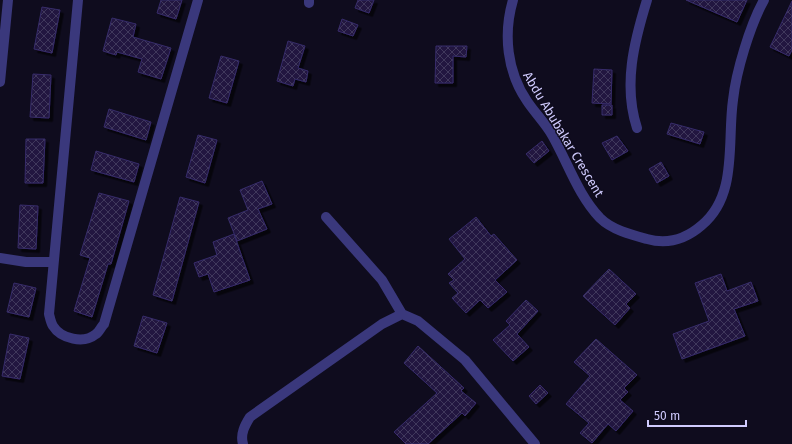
<svg xmlns="http://www.w3.org/2000/svg" width="792" height="444" font-family="'Fira Sans',sans-serif">
	<defs>
		<pattern id="building-cross-hatch" width="8" height="8" patternUnits="userSpaceOnUse"><rect width="8" height="8" fill="#20193f"/><path d="M0 0l8 8M0 8l8-8" fill="none" stroke="#3f395c"/></pattern>
		<filter id="shadow"><feDropShadow dx="3.5" dy="3.5" stdDeviation="0" flood-color="#0009"/></filter>
	</defs>
	<rect width="100%" height="100%" fill="#0f0c1e"/>
	<path fill="url(#building-cross-hatch)" stroke="#372b6a" filter="url(#shadow)" d="M 161,0 L 182,0 L 176,19 L 157,13 Z
		M 358,0 L 374,0 L 369,13 L 355,8 Z
		M 686,0 L 747,0 L 737,22 Z
		M 792,1 L 792,50 L 789,56 L 770,47 Z
		M 42,7 L 60,10 L 52,53 L 34,49 Z
		M 112,18 L 136,24 L 133,37 L 171,48 L 161,79 L 138,72 L 142,59 L 117,52 L 116,55 L 103,51 Z
		M 342,19 L 358,25 L 353,36 L 338,31 Z
		M 288,41 L 305,46 L 298,68 L 308,71 L 306,82 L 295,79 L 293,86 L 277,81 Z
		M 436,46 L 467,46 L 466,57 L 453,56 L 453,83 L 435,83 Z
		M 221,56 L 239,61 L 227,103 L 209,98 Z
		M 594,69 L 612,70 L 611,104 L 592,103 Z
		M 33,74 L 51,75 L 49,118 L 30,117 Z
		M 602,105 L 612,105 L 612,115 L 602,115 Z
		M 109,109 L 151,122 L 146,140 L 104,127 Z
		M 671,123 L 704,132 L 700,144 L 667,134 Z
		M 198,135 L 217,140 L 205,183 L 186,177 Z
		M 617,136 L 628,151 L 612,160 L 602,143 Z
		M 26,139 L 45,139 L 43,183 L 25,183 Z
		M 542,141 L 549,151 L 534,163 L 526,154 Z
		M 96,151 L 139,164 L 134,182 L 91,170 Z
		M 661,162 L 669,176 L 657,183 L 649,169 Z
		M 262,181 L 272,204 L 258,209 L 267,229 L 237,241 L 228,218 L 248,210 L 240,190 Z
		M 99,193 L 129,201 L 111,264 L 108,264 L 92,317 L 74,311 L 90,258 L 80,255 Z
		M 180,197 L 199,202 L 172,301 L 153,295 Z
		M 20,205 L 38,206 L 36,249 L 18,248 Z
		M 476,217 L 491,236 L 494,234 L 517,260 L 495,280 L 507,292 L 488,308 L 480,300 L 466,313 L 452,298 L 458,293 L 449,283 L 454,280 L 448,274 L 465,259 L 449,239 Z
		M 234,234 L 250,280 L 214,292 L 208,274 L 199,277 L 194,263 L 217,255 L 213,242 Z
		M 609,269 L 636,294 L 626,304 L 630,308 L 615,325 L 583,296 Z
		M 721,274 L 727,291 L 751,282 L 758,301 L 734,309 L 745,336 L 682,359 L 673,334 L 709,321 L 695,283 Z
		M 14,283 L 36,288 L 29,317 L 7,312 Z
		M 526,300 L 538,311 L 517,334 L 529,347 L 513,361 L 493,340 L 510,325 L 506,321 Z
		M 143,316 L 167,323 L 157,353 L 134,346 Z
		M 10,334 L 29,338 L 20,379 L 2,376 Z
		M 596,339 L 637,375 L 624,388 L 628,392 L 620,400 L 633,411 L 616,431 L 608,424 L 592,443 L 580,433 L 589,423 L 566,404 L 590,376 L 574,362 Z
		M 418,346 L 464,388 L 461,391 L 476,403 L 465,416 L 462,413 L 428,444 L 406,444 L 394,432 L 437,393 L 404,363 Z
		M 540,385 L 548,393 L 536,404 L 529,396 Z"/>
	<g fill="none" stroke-linecap="round" stroke-linejoin="round">
		<path stroke="#3a387c" stroke-width="10" d="M 78,0 L 49,314 C 50,318 51,323 53,326 C 61,339 84,344 96,334 C 99,332 101,327 104,324 L 198,0
			M 513,0 C 503,34 507,72 527,101 C 535,113 545,123 552,135 C 568,163 578,195 600,218 C 612,230 632,235 647,239 C 668,245 686,239 702,225 C 738,195 727,142 733,100 C 736,72 750,25 764,0
			M 309,3 L 309,0
			M 0,82 L 8,0
			M 637,128 C 623,85 634,42 647,0
			M 326,217 L 382,280 L 402,314
			M 0,258 L 26,262 L 53,262
			M 243,444 C 240,434 245,425 250,417 L 382,324 L 402,314 L 418,321 L 465,360 L 535,444"/>
	</g>
	<g text-anchor="middle" stroke-width="3" stroke-linejoin="round" paint-order="stroke">
		<g font-size="13" fill="#d0cbfe" stroke="#0f0c1e">
			<text transform="translate(564 134) rotate(59)" y="5">Abdu Abubakar Crescent</text>
		</g>
	</g>
	<path d="M648 420v6h98v-6" fill="none" stroke="#d0cbfe" stroke-width="2"/>
	<text x="654" y="420" font-size="12" fill="#d0cbfe" stroke="#0f0c1e" stroke-width="3" paint-order="stroke">50 m</text>
</svg>
